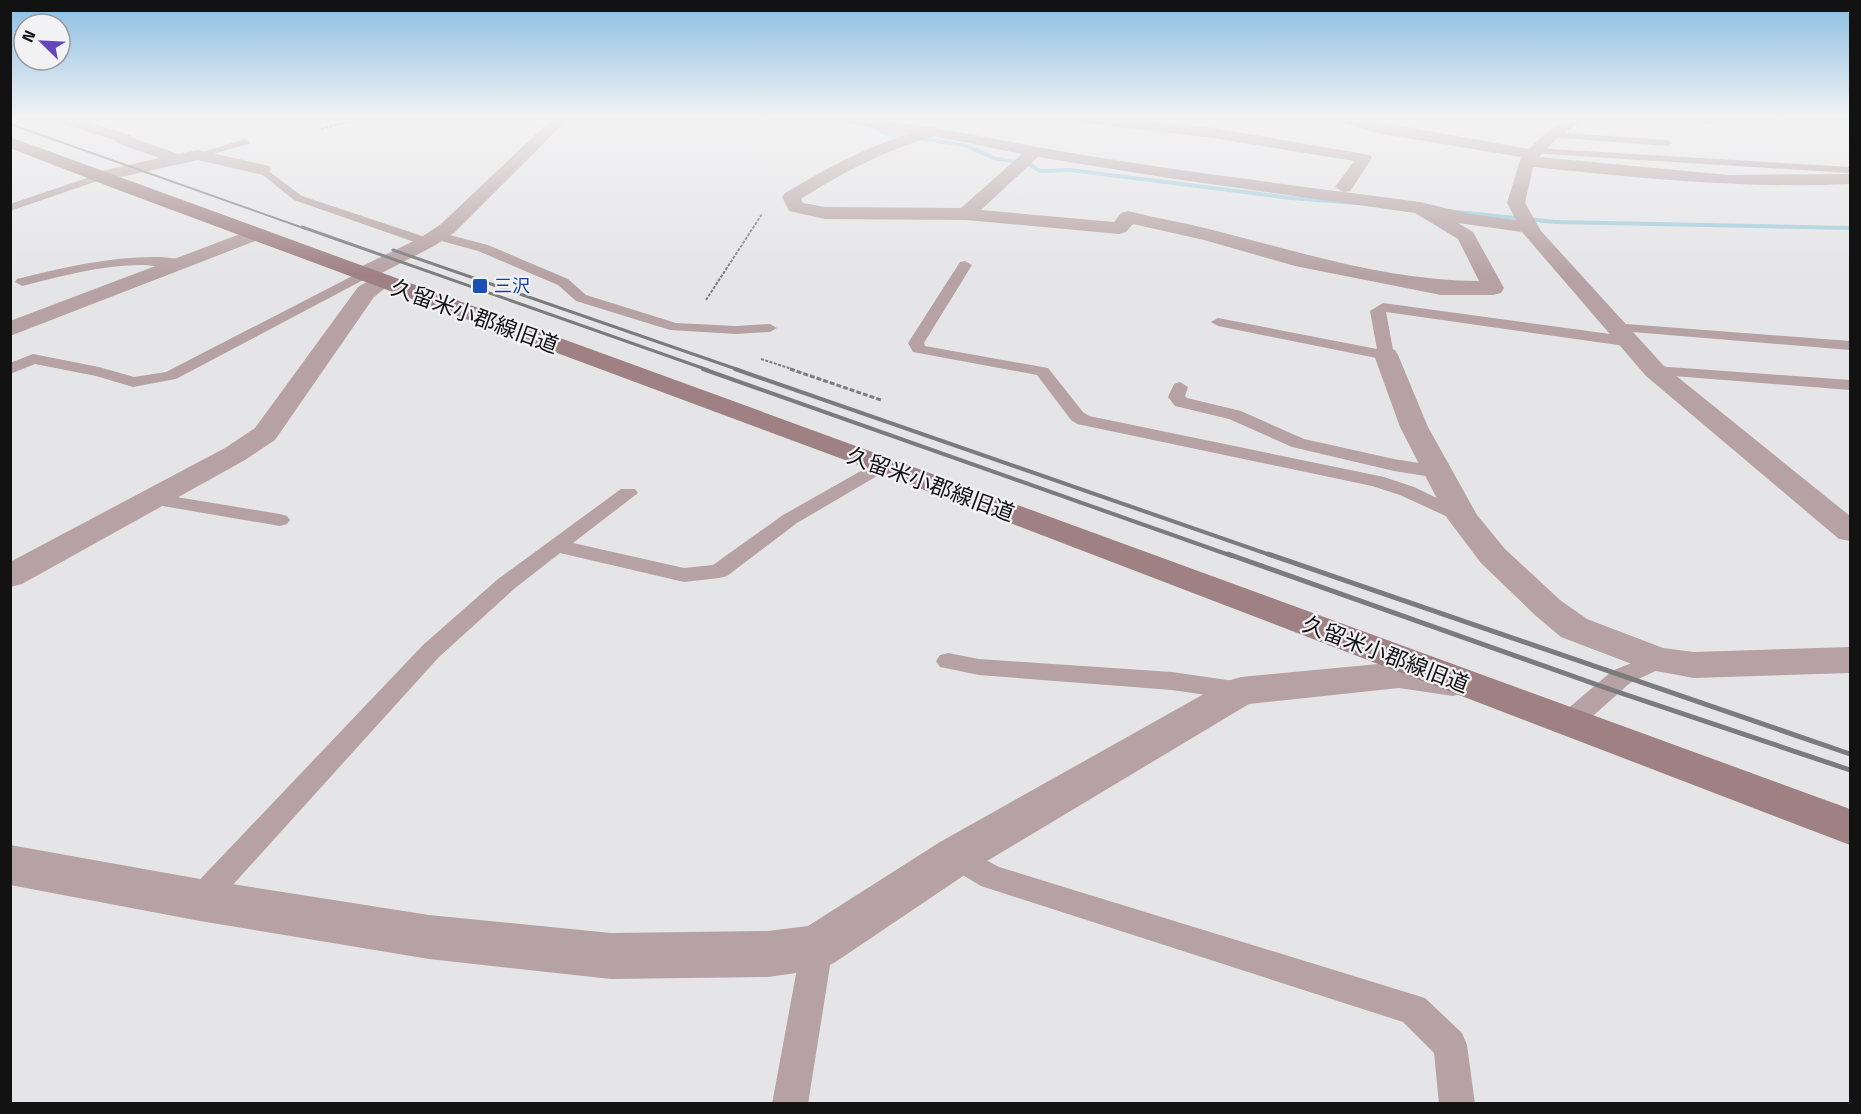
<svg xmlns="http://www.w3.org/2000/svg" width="1861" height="1114" font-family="'Titillium Web','Noto Sans JP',sans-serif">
	<rect width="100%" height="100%" fill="#e5e5e7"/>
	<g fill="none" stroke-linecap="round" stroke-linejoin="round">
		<path fill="#9bcbda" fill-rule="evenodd" d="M 821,119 L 870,122 L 886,131 L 968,144 L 997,157 L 1030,162 L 1041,169 L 1070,168 L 1291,196 L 1356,201 L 1360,203 L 1356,205 L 1291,200 L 1070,172 L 1040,173 L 1026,165 L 993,160 L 964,147 L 884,135 L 868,126 Z
			M 1447,209 L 1555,220 L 1850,226 L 1850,230 L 1555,224 L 1450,213 L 1447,213 Z"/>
		<path stroke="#7d7d7f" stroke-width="2" stroke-dasharray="3 1.5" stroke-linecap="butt" d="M 321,129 L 359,119
			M 706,300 L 762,214
			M 761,359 L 795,370"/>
		<path stroke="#7d7d7f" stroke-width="3" stroke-dasharray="5 2" stroke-linecap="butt" d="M 790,369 L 881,400"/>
		<path fill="#b6a2a4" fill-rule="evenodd" d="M 1693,119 L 1712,119 L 1714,121 L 1709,124 Z
			M 1552,132 L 1667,140 L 1672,143 L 1667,146 L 1549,137 L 1547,135 Z
			M 245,139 L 250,142 L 249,144 L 198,158 L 193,155 Z
			M 1534,148 L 1850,167 L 1850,173 L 1530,153 L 1529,151 Z
			M 263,167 L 302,196 L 431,239 L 433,242 L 427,246 L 423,245 L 294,200 L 259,172 L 259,168 Z
			M 99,174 L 103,175 L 103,179 L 10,211 L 10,204 Z
			M 438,232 L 488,245 L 568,279 L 586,295 L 676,323 L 736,326 L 770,324 L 777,328 L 770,332 L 736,334 L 670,330 L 576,301 L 558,285 L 478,251 L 434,239 L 432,236 Z
			M 161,257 L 181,259 L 188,263 C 179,271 154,265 142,265 C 101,265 62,276 22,286 L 15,282 L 17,279 C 65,267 111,256 161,257 Z
			M 965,261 L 972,265 L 924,343 L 925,346 L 1048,368 L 1083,412 L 1089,416 L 1384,477 L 1414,487 L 1470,514 L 1473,518 L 1470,522 L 1463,524 L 1400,495 L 1372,486 L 1077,424 L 1071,420 L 1037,375 L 913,352 L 908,343 L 960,262 Z
			M 362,271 L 367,272 L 369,275 L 367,278 L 176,379 L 133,387 L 96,376 L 35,364 L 10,374 L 10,363 L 33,354 L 99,367 L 134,377 L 166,372 Z
			M 1383,303 L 1625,336 L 1633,341 L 1625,346 L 1386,312 L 1394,355 L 1386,360 L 1218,326 L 1211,322 L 1218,318 L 1377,349 L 1370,311 Z
			M 1613,323 L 1850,341 L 1850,350 L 1608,330 L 1606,327 L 1608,324 Z
			M 1655,366 L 1850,380 L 1850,390 L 1649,374 L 1647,371 Z
			M 1180,382 L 1188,387 L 1185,396 L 1187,398 L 1241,411 L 1304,439 L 1394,459 L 1438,466 L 1445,468 L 1447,472 L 1445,476 L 1438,478 L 1394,471 L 1292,447 L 1229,419 L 1175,406 L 1168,397 L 1174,384 Z
			M 882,459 L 889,461 L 891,465 L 889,469 L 797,523 L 727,576 L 719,578 L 684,582 L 560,553 L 514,589 L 439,657 L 211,909 L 200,913 L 189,909 L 185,900 L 189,891 L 423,645 L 498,579 L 621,489 L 635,489 L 638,493 L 573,543 L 684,568 L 713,565 L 783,515 Z
			M 152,493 L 280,514 L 287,516 L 290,520 L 287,524 L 280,526 L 145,503 L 142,499 L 145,495 Z
			M 1658,652 L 1666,654 L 1670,660 L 1666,666 L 1630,683 L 1576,731 L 1567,733 L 1558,731 L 1554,724 L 1558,717 L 1612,671 Z
			M 948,653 L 979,659 L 1172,672 L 1241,682 L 1250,685 L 1253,691 L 1250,697 L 1241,700 L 1172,690 L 979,675 L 940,667 L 936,661 L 940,655 Z
			M 956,844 L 999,867 L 1425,998 L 1462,1033 L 1467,1045 L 1475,1104 L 1439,1104 L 1434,1053 L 1403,1022 L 981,886 L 946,865 L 942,856 L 946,847 Z
			M 817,933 L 828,937 L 833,947 L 808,1104 L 772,1104 L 801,947 L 806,937 Z"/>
		<path fill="#b6a2a4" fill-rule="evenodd" d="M 62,119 L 78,119 L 130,135 L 133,138 L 178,154 L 198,150 L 269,166 L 271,170 L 263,175 L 198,160 L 99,182 L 93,181 L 90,177 L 93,173 L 159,158 L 117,143 L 115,140 L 63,124 Z
			M 552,119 L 568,119 L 455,232 L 434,246 L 376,276 L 383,275 L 391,276 L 394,281 L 374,297 L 275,440 L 245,460 L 22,584 L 10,587 L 10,562 L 225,448 L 255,428 L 358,287 L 375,277 L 362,281 L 354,280 L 351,275 L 354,270 L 420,238 L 441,224 Z
			M 839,119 C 912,119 983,138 1055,150 C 1150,167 1247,179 1343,192 L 1335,187 L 1354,161 L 1214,138 L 1083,123 L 1076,119 L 1127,119 L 1214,128 L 1370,155 L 1372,158 L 1353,187 L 1350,191 L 1344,192 L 1420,202 L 1470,214 L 1516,220 L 1507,203 L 1521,157 L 1377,133 L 1340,122 L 1338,119 L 1362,119 L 1529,149 C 1548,131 1558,119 1585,119 L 1557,138 L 1539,157 L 1729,175 L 1850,174 L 1850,184 C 1744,189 1639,178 1533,167 L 1525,203 L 1541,231 L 1664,366 L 1850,516 L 1850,541 L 1839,539 L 1646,376 L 1522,232 L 1458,223 L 1473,232 L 1504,288 L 1501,293 L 1493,295 L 1441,295 L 1295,266 L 1204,240 L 1133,224 L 1126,232 L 1119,234 L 966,220 L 825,219 L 789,211 L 782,197 L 785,193 C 825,169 864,148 909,134 L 846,123 ZM 934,136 L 1022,154 L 961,208 L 825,207 L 803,203 L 801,199 C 847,170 882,152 934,136 ZM 1038,157 L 1175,179 L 1415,213 L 1458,239 L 1479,281 C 1389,281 1300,252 1213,230 C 1185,223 1156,218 1128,211 L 1121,213 L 1114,222 L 981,210 Z
			M 1842,119 L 1850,119 L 1850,123 L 1844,122 Z
			M 256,228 L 263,230 L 266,234 L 263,238 L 10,336 L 10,321 Z
			M 1386,348 L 1395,350 L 1398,355 L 1428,427 L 1477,515 L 1505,549 L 1560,600 L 1587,619 L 1663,648 L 1694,652 L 1850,647 L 1850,673 L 1694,678 L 1645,669 L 1561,637 L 1536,616 L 1481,563 L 1447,518 L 1400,427 L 1374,355 L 1377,350 Z
			M 1399,662 L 1453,668 L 1467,672 L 1472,682 L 1467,692 L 1453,696 L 1399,688 L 1249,704 L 972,870 L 834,963 L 817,970 L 768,977 L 611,979 L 429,959 L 200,921 L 10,885 L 10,845 L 200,879 L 429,915 L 611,933 L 768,931 L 808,926 L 940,842 L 1227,681 L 1241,677 Z"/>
		<path fill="#9f8184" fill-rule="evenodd" d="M 10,137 L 1850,809 L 1850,845 L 880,473 L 113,188 L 10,148 Z"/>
		<path stroke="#7b7b7d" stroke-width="2" d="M 10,124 L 306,229"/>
		<path stroke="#7b7b7d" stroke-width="3" d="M 302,227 L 708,370
			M 393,250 L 739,370"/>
		<path stroke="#7b7b7d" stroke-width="4" d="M 703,369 L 1232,556
			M 735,369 L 1273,556"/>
		<path stroke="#7b7b7d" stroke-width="5" d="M 1228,554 L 1609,689 L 1850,770
			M 1268,554 L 1850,754"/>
	</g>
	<linearGradient id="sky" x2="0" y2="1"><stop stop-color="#89bde2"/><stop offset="0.43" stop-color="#f3f3f4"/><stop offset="1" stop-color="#f3f3f4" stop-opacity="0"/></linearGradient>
	<rect width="1861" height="275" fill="url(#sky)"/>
	<rect fill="#1a4fb4" stroke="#f2f2f5" stroke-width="2" x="472" y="278" width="16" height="16" rx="3"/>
	<g text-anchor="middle" stroke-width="4.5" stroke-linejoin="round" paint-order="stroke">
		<g font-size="18" fill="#164399" stroke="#f2f2f5" text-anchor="start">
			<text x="494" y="292">三沢</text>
		</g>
		<g font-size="22" fill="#121213" stroke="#f2f2f5">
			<text transform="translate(475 316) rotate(20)" y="8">久留米小郡線旧道</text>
			<text transform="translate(931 484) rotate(20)" y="8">久留米小郡線旧道</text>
			<text transform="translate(1386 654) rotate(21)" y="8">久留米小郡線旧道</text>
		</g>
	</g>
	<rect width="1861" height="1114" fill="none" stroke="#121213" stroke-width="24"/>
	<g transform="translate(42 42) rotate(294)"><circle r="28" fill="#f2f2f5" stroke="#98989b" stroke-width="1.5"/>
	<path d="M0-4.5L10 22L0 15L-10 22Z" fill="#6544bc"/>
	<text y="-9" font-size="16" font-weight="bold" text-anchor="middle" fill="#121213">N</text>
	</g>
</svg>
